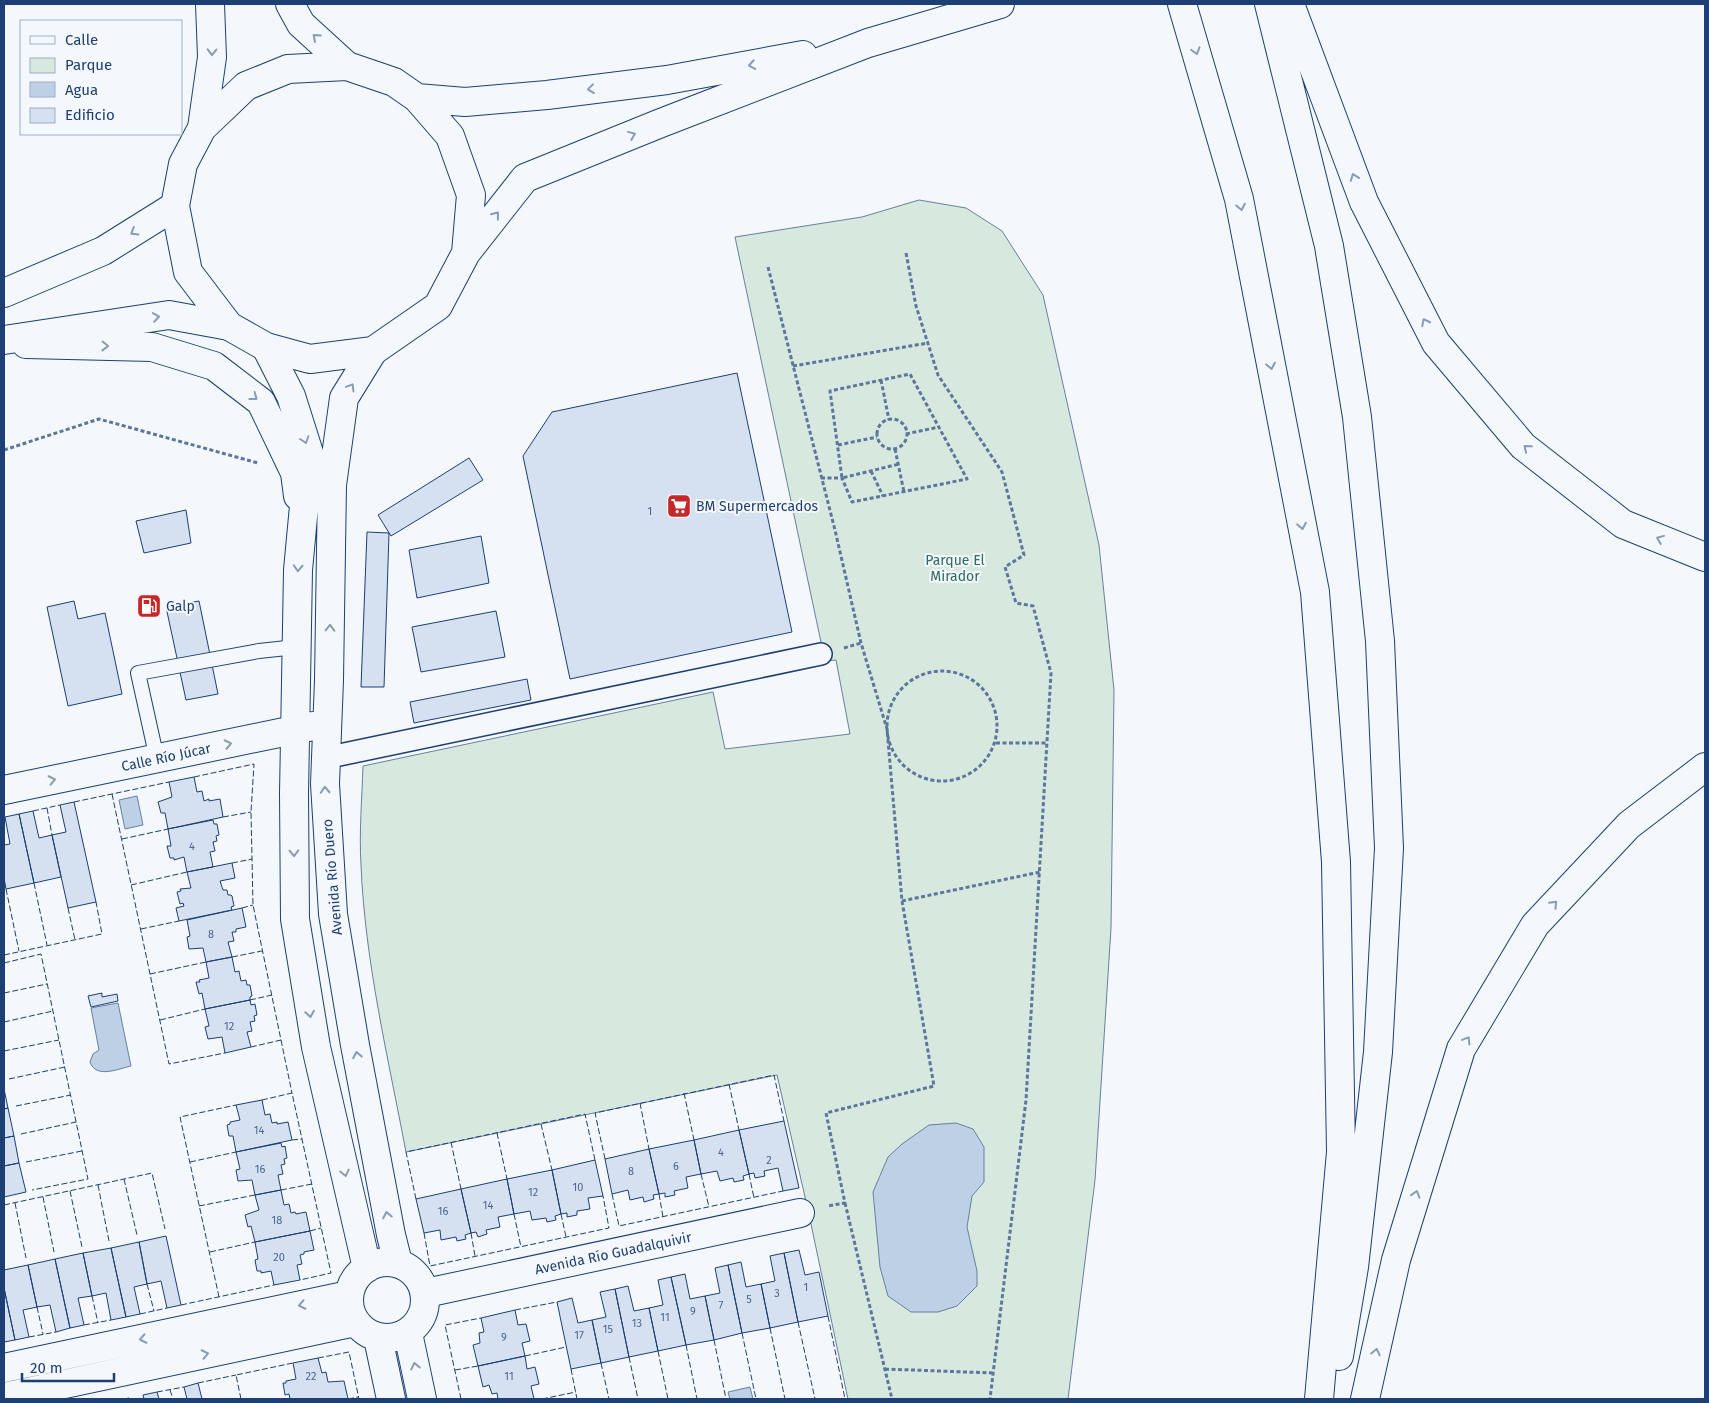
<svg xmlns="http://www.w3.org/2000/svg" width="1709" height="1403" font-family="'Fira Sans',sans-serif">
	<rect width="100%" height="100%" fill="#f4f7fb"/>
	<path fill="#d7e8df" stroke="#687fa3" d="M 919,200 L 966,208 L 1002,231 L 1043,295 L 1099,545 L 1114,690 L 1111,928 L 1095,1180 L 1068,1399 L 848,1399 L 808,1210 L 777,1075 L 406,1152 C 388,1057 365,962 361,865 C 359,832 362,799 363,766 L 713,692 L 725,749 L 850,734 L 836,660 L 825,661 L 735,237 L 862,217 Z"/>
	<path fill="#bed0e5" stroke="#687fa3" d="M 137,796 L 143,825 L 125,829 L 119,800 Z
		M 118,1003 L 131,1066 C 118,1069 96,1079 90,1062 L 93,1054 L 99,1050 L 91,1008 Z
		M 956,1123 L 973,1129 L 984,1147 L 984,1182 L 972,1196 L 967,1227 L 977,1271 L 977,1286 L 957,1306 L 938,1312 L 911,1312 L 888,1296 L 880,1267 L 873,1192 L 888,1157 L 902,1144 L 929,1125 Z
		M 750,1387 L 753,1399 L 730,1399 L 728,1392 Z"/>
	<path fill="#d5e0f0" stroke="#1d3f73" d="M 737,373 L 792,632 L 570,679 L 523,456 L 552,412 Z
		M 469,458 L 483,480 L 391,536 L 378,515 Z
		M 186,510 L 191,543 L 144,553 L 136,521 Z
		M 367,532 L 389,533 L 384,687 L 361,687 Z
		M 481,536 L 489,583 L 417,598 L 409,550 Z
		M 74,601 L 78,619 L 105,613 L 122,694 L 68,706 L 47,607 Z
		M 199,601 L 218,694 L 186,700 L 166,607 Z
		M 496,611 L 505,657 L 421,672 L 412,627 Z
		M 527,679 L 531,700 L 414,723 L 410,702 Z
		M 194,777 L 197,792 L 202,791 L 204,801 L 209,799 L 209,801 L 220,799 L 223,817 L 168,829 L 165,813 L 161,813 L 158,802 L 172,797 L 169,782 Z
		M 74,802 L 96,902 L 68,908 L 52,835 L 66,832 L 60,805 Z
		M 33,811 L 39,838 L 52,835 L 61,877 L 34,883 L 19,814 Z
		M 19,814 L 34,883 L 6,889 L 4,878 L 4,845 L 10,844 L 5,817 Z
		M 213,820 L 214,824 L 217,824 L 219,835 L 216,836 L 217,841 L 213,842 L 215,851 L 210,852 L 213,867 L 187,872 L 184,857 L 174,860 L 174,858 L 170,858 L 167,846 L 171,846 L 168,829 Z
		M 232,863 L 235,878 L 220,881 L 223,890 L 227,890 L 228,895 L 231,895 L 232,896 L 234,906 L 231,907 L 232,910 L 179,921 L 176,908 L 184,906 L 183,903 L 180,904 L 177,892 L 181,891 L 180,889 L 191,888 L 187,872 Z
		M 242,908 L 246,927 L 236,929 L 236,932 L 232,932 L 234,941 L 228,942 L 232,957 L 206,962 L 203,948 L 189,949 L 187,937 L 190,936 L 187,920 Z
		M 232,957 L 235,972 L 239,971 L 241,981 L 246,980 L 247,985 L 250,985 L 252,996 L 250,997 L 250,1000 L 205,1009 L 202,993 L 199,994 L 196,982 L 200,982 L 199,980 L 209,978 L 206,962 Z
		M 102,993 L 102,997 L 117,994 L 118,1001 L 91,1007 L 88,996 Z
		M 250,1000 L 251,1005 L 255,1004 L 257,1015 L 254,1016 L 255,1021 L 250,1022 L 252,1031 L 247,1032 L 251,1047 L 225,1053 L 222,1037 L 208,1039 L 205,1027 L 209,1026 L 205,1009 Z
		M 4,1089 L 8,1108 L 4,1109 Z
		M 262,1100 L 265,1115 L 270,1114 L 272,1123 L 277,1122 L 277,1124 L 288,1122 L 292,1140 L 236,1152 L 233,1136 L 229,1136 L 227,1125 L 230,1124 L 230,1122 L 240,1120 L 236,1105 Z
		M 8,1108 L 14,1136 L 4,1138 L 4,1109 Z
		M 784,1121 L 799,1188 L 783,1191 L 778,1168 L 764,1171 L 765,1176 L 755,1178 L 754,1173 L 749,1174 L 739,1130 Z
		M 739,1130 L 749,1174 L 743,1176 L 744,1180 L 734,1182 L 733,1178 L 720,1181 L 717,1171 L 701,1174 L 694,1140 Z
		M 14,1136 L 19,1163 L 4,1166 L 4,1138 Z
		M 694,1140 L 701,1174 L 686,1177 L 688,1188 L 674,1191 L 675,1195 L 665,1197 L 665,1193 L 659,1194 L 649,1149 Z
		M 281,1143 L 282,1147 L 285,1146 L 287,1158 L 284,1159 L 285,1164 L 281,1165 L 283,1174 L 278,1175 L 281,1190 L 255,1195 L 252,1180 L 238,1181 L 236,1170 L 240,1169 L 236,1152 Z
		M 649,1149 L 659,1194 L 653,1195 L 654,1199 L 644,1202 L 643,1197 L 630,1200 L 628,1190 L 612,1194 L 605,1159 Z
		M 595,1160 L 603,1196 L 588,1198 L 590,1209 L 577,1211 L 577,1215 L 567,1217 L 567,1213 L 561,1214 L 552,1170 Z
		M 19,1163 L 26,1192 L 4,1197 L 4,1166 Z
		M 552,1170 L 561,1214 L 555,1216 L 556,1220 L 547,1222 L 546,1218 L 532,1220 L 530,1211 L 514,1214 L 507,1179 Z
		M 507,1179 L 514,1214 L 498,1217 L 500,1227 L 486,1230 L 487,1234 L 478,1237 L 476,1232 L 471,1233 L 461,1189 Z
		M 461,1189 L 471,1233 L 465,1235 L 466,1239 L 457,1241 L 456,1237 L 441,1240 L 440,1230 L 424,1233 L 416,1199 Z
		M 281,1190 L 284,1205 L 289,1204 L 291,1213 L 295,1212 L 296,1214 L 306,1212 L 310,1231 L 255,1242 L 251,1226 L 248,1227 L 245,1215 L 259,1210 L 255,1195 Z
		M 310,1231 L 314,1250 L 304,1252 L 304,1254 L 300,1255 L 302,1264 L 297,1265 L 300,1280 L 274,1285 L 271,1271 L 261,1273 L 261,1271 L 257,1271 L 255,1260 L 258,1259 L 255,1242 Z
		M 166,1236 L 181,1305 L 167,1308 L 161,1281 L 147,1284 L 139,1242 Z
		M 139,1242 L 147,1284 L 134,1287 L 140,1314 L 126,1317 L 111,1248 Z
		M 111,1248 L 126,1317 L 111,1320 L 106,1293 L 92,1296 L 83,1253 Z
		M 799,1250 L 805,1275 L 819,1272 L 828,1316 L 798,1322 L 784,1253 Z
		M 83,1253 L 92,1296 L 78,1298 L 84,1325 L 70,1328 L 55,1259 Z
		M 784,1253 L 798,1322 L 770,1328 L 761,1284 L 775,1281 L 770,1256 Z
		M 55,1259 L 70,1328 L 56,1332 L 50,1305 L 37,1307 L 28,1265 Z
		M 741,1262 L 746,1287 L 761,1284 L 770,1328 L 742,1333 L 728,1265 Z
		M 28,1265 L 37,1307 L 23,1310 L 29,1337 L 15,1340 L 4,1288 L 4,1270 Z
		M 728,1265 L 742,1333 L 714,1340 L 705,1296 L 720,1293 L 715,1268 Z
		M 685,1274 L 690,1299 L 705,1296 L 714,1340 L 686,1345 L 671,1277 Z
		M 671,1277 L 686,1345 L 658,1351 L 649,1308 L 663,1305 L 658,1280 Z
		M 628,1286 L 634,1311 L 649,1308 L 658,1351 L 629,1357 L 615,1289 Z
		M 4,1288 L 15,1340 L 4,1342 Z
		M 615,1289 L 629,1357 L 601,1363 L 592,1320 L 606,1317 L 600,1292 Z
		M 572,1298 L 578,1323 L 592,1320 L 601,1363 L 571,1369 L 557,1302 Z
		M 515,1310 L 518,1325 L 526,1324 L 530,1341 L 522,1343 L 525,1356 L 478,1366 L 473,1345 L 480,1343 L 479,1333 L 484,1332 L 481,1318 Z
		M 525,1356 L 527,1369 L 535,1367 L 539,1384 L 531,1386 L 534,1399 L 498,1399 L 497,1393 L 492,1394 L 489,1385 L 483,1387 L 478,1366 Z
		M 318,1358 L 322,1373 L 326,1372 L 328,1382 L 344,1381 L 348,1399 L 290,1399 L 289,1394 L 285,1395 L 283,1383 L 286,1383 L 286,1381 L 296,1379 L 293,1363 Z
		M 198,1383 L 202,1399 L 187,1399 L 184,1387 Z
		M 157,1392 L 159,1399 L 144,1399 L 143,1395 Z"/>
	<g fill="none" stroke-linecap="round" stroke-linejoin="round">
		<defs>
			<path id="service" d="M 157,759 L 138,673 L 259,651 L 296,647"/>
			<path id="pedestrian" d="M 325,758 L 821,654"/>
			<path id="minor" d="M 26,344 L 152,347 L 214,366 L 261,402 L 295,473 L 298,496
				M 266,347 L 291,396 L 309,453 L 298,570 L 294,794 L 295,919 L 316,1047 L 367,1268
				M 373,351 L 344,398 L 332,485 L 329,680 L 325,784 L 333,914 L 355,1045 L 391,1235 L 398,1263
				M 4,790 L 313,726
				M349 1300a38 38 0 1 1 76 0a38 38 0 1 1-76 0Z
				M 426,1293 L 800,1213
				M 408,1333 L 422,1399
				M 378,1338 L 391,1399
				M 4,1368 L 349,1295
				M 4,1397 L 355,1322"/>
			<path id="tertiary" d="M 4,293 L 103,251 L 175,206
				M 4,340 L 169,315 L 229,326"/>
			<path id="secondary" d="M 417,98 L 465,102 L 547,95 L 667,80 L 803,55
				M 202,128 L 212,57 L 210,4
				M 466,253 L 471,195 L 450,136 L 417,98 L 394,82 L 347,66 L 288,69 L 246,86 L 202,128 L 183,164 L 175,206 L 188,272 L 229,326 L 266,347 L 310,359 L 373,351 L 438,306 L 466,253 L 525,178 L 661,123 L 868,43 L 1000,4
				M 1365,1399 L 1396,1260 L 1461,1049 L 1535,925 L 1629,825 L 1705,767"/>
			<path id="trunk" d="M 290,4 L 301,24 L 347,66
				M 1182,4 L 1239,199 L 1315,592 L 1336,862 L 1341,1152 L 1319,1399
				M 1269,4 L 1329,246 L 1357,417 L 1380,641 L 1389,848 L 1378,1052 L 1354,1267 L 1339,1356
				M 1290,4 L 1364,202 L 1436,343 L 1523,446 L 1623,524 L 1705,557"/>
		</defs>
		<use href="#service" stroke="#1d3f73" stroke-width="16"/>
		<use href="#pedestrian" stroke="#1d3f73" stroke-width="24"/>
		<use href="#minor" stroke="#1d3f73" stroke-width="30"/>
		<use href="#tertiary" stroke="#1d3f73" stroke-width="30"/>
		<use href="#secondary" stroke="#1d3f73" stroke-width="30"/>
		<use href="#trunk" stroke="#1d3f73" stroke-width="30"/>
		<path stroke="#5e769c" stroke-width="3" stroke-dasharray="4 2.5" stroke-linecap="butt" d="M 906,253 L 916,306 L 938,375 L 1002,472 L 1024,555 L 1005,567 L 1016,603 L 1033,606 L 1051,673 L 1026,1100 L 990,1399
			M 768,267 L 835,530 L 861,643 L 887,729 L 902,901 L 934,1086 L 826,1113 L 845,1203 L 827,1206
			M 793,366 L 928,343
			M 881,380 L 889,420
			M877 434a15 15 0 1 1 30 0a15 15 0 1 1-30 0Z
			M 906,434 L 939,427
			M 838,445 L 877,437
			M 895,449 L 904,492
			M 4,450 L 99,419 L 258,463
			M 871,471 L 883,496
			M 821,478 L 842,478 L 852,502 L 967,479 L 910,374 L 830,391 L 842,478 L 899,464
			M 844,648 L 861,643
			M887 726a55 55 0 1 1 110 0a55 55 0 1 1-110 0Z
			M 996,743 L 1047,743
			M 902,901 L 1040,872
			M 845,1203 L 892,1399
			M 885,1369 L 993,1373"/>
		<use href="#service" stroke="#f4f7fb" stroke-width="14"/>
		<use href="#pedestrian" stroke="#f4f7fb" stroke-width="21"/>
		<use href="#minor" stroke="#f4f7fb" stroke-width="28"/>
		<use href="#tertiary" stroke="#f4f7fb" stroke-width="28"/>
		<use href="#secondary" stroke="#f4f7fb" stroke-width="28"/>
		<use href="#trunk" stroke="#f4f7fb" stroke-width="28"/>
		<path stroke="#1d3f73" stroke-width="1" stroke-dasharray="6 2.5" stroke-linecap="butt" d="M 194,777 L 254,764 L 251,812 L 253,905 L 281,1040 L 251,1047
			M 112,794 L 169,1064 L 225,1053
			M 74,802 L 169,782
			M 47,808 L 52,835
			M 33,811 L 60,805
			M 223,817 L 251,812
			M 122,839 L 168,829
			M 232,863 L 252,859
			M 34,883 L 47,945
			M 131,885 L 187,872
			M 6,889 L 19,951
			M 68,908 L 75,940
			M 242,908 L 253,905
			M 141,929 L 179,921
			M 4,955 L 102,934 L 96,902
			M 232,957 L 262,951
			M 4,963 L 41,954 L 88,1179 L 32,1190
			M 150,974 L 206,962
			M 4,993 L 47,984
			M 250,1000 L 272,995
			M 160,1020 L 205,1009
			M 4,1022 L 53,1011
			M 281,1040 L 292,1093
			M 4,1051 L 59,1040
			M 9,1079 L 65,1067
			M 729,1084 L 739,1130
			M 684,1093 L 694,1140
			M 262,1100 L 292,1093 L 331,1273 L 300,1280
			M 640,1103 L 649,1149
			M 16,1106 L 71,1095
			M 541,1124 L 552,1170
			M 497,1133 L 507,1179
			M 21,1134 L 76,1122
			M 292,1140 L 302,1139
			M 451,1142 L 461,1189
			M 605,1159 L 595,1113 L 774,1075 L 784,1121
			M 26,1162 L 82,1151
			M 190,1162 L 236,1152
			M 701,1174 L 709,1207
			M 749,1174 L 754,1198
			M 124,1179 L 137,1235
			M 98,1185 L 109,1241
			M 281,1190 L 312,1184
			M 70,1191 L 82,1247
			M 612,1194 L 619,1226 L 783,1191
			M 659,1194 L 663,1217
			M 43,1197 L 54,1252
			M 416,1199 L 406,1152 L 585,1114 L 595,1160
			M 15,1203 L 26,1258
			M 4,1205 L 152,1173 L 165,1229
			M 199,1206 L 255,1195
			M 514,1214 L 521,1247
			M 561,1214 L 566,1237
			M 310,1231 L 321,1228
			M 424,1233 L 430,1266 L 609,1228 L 603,1196
			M 471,1233 L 475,1256
			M 210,1252 L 255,1242
			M 147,1284 L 154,1311
			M 92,1296 L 98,1323
			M 219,1297 L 180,1117 L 236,1105
			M 181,1305 L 274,1285
			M 37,1307 L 43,1334
			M 515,1310 L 557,1302
			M 140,1314 L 167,1308
			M 828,1316 L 845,1399
			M 798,1322 L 815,1399
			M 84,1325 L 111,1320
			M 770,1328 L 785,1399
			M 742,1333 L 756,1399
			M 29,1337 L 56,1332
			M 714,1340 L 726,1399
			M 686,1345 L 697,1399
			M 658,1351 L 668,1399
			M 525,1356 L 566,1347
			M 629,1357 L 638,1399
			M 318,1358 L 349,1352 L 359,1399
			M 601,1363 L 609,1399
			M 571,1369 L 577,1399
			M 455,1370 L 478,1366
			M 198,1383 L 236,1375
			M 170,1390 L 173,1399
			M 157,1392 L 184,1387
			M 124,1399 L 129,1398
			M 241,1399 L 236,1375 L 293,1363
			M 348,1399 L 358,1397
			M 461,1399 L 445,1325 L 481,1318
			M 542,1399 L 576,1392"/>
	</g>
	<defs><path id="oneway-chevron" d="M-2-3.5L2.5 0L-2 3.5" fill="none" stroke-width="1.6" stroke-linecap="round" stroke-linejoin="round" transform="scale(1.25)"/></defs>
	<g stroke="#889bb7">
		<use href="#oneway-chevron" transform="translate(316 37) rotate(-138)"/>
		<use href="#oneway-chevron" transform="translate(1196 51) rotate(74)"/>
		<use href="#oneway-chevron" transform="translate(212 52) rotate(91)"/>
		<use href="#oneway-chevron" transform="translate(752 65) rotate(170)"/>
		<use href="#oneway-chevron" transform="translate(591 89) rotate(173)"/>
		<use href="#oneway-chevron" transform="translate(632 135) rotate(-22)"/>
		<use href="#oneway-chevron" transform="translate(1354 177) rotate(-110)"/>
		<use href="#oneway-chevron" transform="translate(1241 207) rotate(79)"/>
		<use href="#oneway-chevron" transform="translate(496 215) rotate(-52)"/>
		<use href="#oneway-chevron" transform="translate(134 232) rotate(148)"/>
		<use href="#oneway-chevron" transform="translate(156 317) rotate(-9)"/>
		<use href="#oneway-chevron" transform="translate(1425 322) rotate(-117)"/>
		<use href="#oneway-chevron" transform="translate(105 346) rotate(1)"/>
		<use href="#oneway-chevron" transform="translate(1271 366) rotate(79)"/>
		<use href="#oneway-chevron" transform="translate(351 387) rotate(-59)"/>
		<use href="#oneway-chevron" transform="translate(254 397) rotate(37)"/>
		<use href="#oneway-chevron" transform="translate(305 440) rotate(72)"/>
		<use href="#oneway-chevron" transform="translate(1527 448) rotate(-139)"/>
		<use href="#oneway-chevron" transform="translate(1302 526) rotate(79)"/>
		<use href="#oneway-chevron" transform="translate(1660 539) rotate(-158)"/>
		<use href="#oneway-chevron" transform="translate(298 568) rotate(93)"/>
		<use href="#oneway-chevron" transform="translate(330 628) rotate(-89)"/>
		<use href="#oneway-chevron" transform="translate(228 744) rotate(-12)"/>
		<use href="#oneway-chevron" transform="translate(52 780) rotate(-12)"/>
		<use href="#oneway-chevron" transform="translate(325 790) rotate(-93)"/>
		<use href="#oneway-chevron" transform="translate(294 853) rotate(89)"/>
		<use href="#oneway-chevron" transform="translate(1554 904) rotate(-47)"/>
		<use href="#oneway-chevron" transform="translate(310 1014) rotate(81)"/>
		<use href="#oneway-chevron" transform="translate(1467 1040) rotate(-59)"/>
		<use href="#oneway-chevron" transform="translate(357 1055) rotate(-101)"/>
		<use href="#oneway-chevron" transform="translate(345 1173) rotate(77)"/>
		<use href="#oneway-chevron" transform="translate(1416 1194) rotate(-73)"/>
		<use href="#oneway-chevron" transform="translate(387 1215) rotate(-101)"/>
		<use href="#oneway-chevron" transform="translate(302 1305) rotate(168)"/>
		<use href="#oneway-chevron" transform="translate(143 1339) rotate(168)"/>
		<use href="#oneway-chevron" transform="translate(1376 1352) rotate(-78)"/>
		<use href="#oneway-chevron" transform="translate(205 1354) rotate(-12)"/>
		<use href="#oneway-chevron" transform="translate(415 1366) rotate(-102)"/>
	</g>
	<defs>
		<symbol id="supermarket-square" viewBox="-11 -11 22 22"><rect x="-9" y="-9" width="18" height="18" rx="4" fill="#c62828" stroke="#f4f7fb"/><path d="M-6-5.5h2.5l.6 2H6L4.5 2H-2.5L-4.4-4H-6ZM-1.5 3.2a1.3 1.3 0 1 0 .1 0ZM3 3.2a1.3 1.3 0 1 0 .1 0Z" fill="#fff"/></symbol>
		<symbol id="fuel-square" viewBox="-11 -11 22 22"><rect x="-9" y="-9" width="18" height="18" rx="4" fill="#c62828" stroke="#f4f7fb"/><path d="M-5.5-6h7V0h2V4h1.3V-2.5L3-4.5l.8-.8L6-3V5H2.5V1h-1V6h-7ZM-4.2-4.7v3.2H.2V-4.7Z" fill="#fff"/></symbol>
	</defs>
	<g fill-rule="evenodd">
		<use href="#supermarket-square" x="665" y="492" width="28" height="28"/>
		<use href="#fuel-square" x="135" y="592" width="28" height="28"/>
	</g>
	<g text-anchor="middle" stroke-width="4" stroke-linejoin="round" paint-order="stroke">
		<g font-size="11" fill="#4b6792">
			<text x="650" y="515">1</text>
			<text x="192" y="850">4</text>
			<text x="211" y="938">8</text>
			<text x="229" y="1030">12</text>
			<text x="259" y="1134">14</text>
			<text x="721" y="1156">4</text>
			<text x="769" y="1164">2</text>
			<text x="676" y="1170">6</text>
			<text x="260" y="1173">16</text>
			<text x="631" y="1175">8</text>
			<text x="578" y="1191">10</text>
			<text x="533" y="1196">12</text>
			<text x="488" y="1209">14</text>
			<text x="443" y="1215">16</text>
			<text x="277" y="1224">18</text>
			<text x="279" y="1261">20</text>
			<text x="806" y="1291">1</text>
			<text x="777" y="1297">3</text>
			<text x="749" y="1303">5</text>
			<text x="721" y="1309">7</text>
			<text x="693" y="1315">9</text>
			<text x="665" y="1321">11</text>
			<text x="637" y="1327">13</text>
			<text x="608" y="1333">15</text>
			<text x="579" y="1339">17</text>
			<text x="504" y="1341">9</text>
			<text x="311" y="1380">22</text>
			<text x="509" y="1380">11</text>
		</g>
		<g font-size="14" fill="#1d3f73" stroke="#f4f7fb" text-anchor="start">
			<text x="696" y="511">BM Supermercados</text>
			<text x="166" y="611">Galp</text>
		</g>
		<g font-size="14" fill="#2c6c60" stroke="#f4f7fb">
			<text x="955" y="565">Parque El<tspan x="955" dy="16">Mirador</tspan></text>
		</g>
		<g font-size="14" fill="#1d3f73" stroke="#f4f7fb">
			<text transform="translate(166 757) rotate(-12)" y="5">Calle Río Júcar</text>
			<text transform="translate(332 877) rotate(-95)" y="5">Avenida Río Duero</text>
			<text transform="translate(613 1253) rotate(-12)" y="5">Avenida Río Guadalquivir</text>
		</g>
	</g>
	<rect width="1709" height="1403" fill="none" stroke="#1d3f73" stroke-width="10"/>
	<rect x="20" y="20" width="162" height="115" fill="#f4f7fb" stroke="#9eadc5"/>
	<rect x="30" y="36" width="25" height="8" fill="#f4f7fb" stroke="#9eadc5"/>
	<text x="65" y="45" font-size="15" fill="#1d3f73">Calle</text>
	<rect x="30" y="58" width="25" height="15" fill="#d7e8df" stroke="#9eadc5"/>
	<text x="65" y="70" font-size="15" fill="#1d3f73">Parque</text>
	<rect x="30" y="82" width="25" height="15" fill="#bed0e5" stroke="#9eadc5"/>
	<text x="65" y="95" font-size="15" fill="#1d3f73">Agua</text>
	<rect x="30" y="108" width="25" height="15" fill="#d5e0f0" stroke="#9eadc5"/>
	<text x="65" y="120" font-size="15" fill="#1d3f73">Edificio</text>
	<path d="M22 1373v8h92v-8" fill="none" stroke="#1d3f73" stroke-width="2.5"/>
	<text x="30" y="1373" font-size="15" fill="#1d3f73" stroke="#f4f7fb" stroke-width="4" paint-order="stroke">20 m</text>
</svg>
